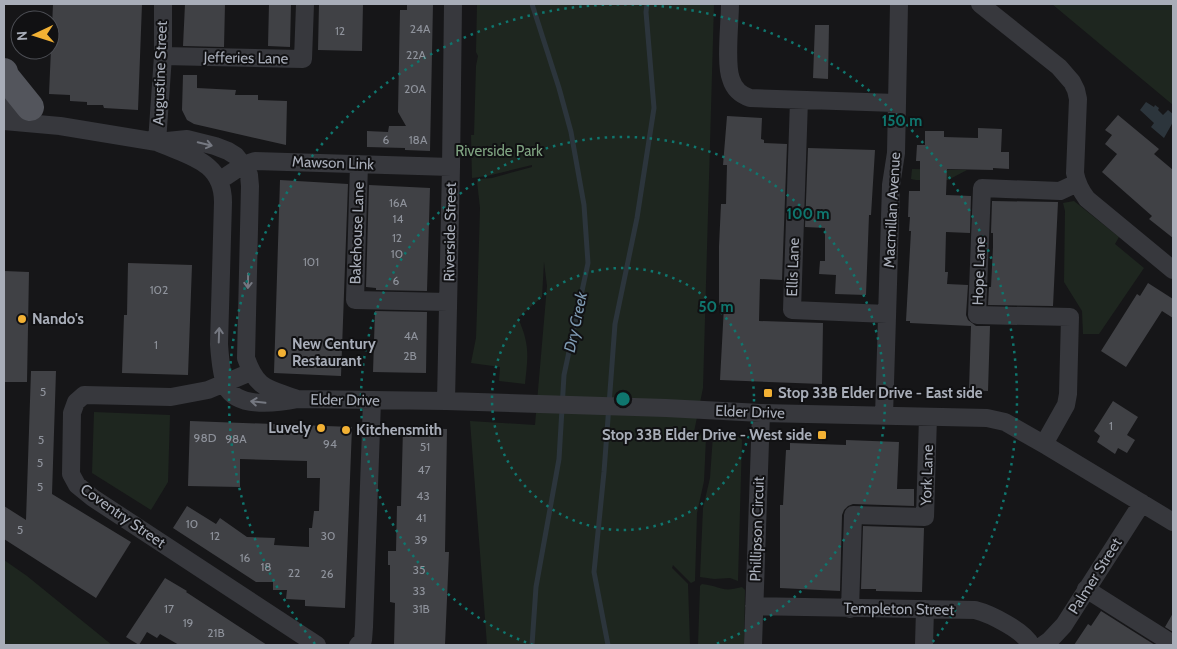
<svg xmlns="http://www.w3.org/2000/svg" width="1177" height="649" font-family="Cabin,sans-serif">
	<rect width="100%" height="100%" fill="#161618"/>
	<path fill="#1e261f" d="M 477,4 L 714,4 L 703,388 L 694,432 L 706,434 L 706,438 L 704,481 L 697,513 L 695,581 L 691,583 L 673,565 L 672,568 L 688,584 L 690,645 L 487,645 L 470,421 L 535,425 L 547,286 L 544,262 L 542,297 L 518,318 C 530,345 528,355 525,384 L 499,381 L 500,367 L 471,363 L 476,338 L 477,310 L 480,208 L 477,181 L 479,179 L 492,178 L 532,167 L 532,165 L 487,176 L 472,178 L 471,135 L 474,135 L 476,66 L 478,56 L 476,52 Z
		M 1052,4 L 1173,4 L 1173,105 Z
		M 912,169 L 967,170 L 948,180 L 916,180 L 911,179 Z
		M 1074,201 L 1119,237 L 1115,244 L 1144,268 L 1099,334 L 1083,334 L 1082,311 L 1064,282 L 1065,211 L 1063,203 Z
		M 94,412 L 170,415 L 168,482 L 151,510 L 92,473 Z
		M 713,435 L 740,437 L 742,440 L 738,581 L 730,578 L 714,579 L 700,577 L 703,508 L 710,478 Z
		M 4,560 L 27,576 L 112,645 L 4,645 Z
		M 702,584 C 721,586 721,593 742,587 L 745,590 L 744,645 L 698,645 L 700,586 Z"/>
	<path fill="#2c353c" d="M 1146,102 L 1154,107 L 1155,105 L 1159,108 L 1158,110 L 1163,115 L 1168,110 L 1173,114 L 1173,122 L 1164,138 L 1151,127 L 1154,123 L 1140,110 Z"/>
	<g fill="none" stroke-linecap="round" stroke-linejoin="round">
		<path stroke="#2c353c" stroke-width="5" d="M 532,645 L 536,587 L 559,459 L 564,375 L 588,263 L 584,205 L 571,132 L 559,88 L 532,4
			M 608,645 L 594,572 L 604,472 L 615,324 L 637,218 L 654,108 L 646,12 L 647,4"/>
	</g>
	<path fill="#404145" d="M 53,4 L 142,4 L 138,110 L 104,108 L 103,105 L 87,105 L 87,102 L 70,101 L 70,95 L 49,94 Z
		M 185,4 L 225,4 L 224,47 L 183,46 Z
		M 269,4 L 291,4 L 290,47 L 268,46 Z
		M 319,4 L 363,4 L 362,51 L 318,50 Z
		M 407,4 L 433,4 L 430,151 L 405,150 L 405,148 L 367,147 L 367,131 L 388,132 L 389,126 L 406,126 L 398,112 L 400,10 L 407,10 Z
		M 815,25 L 829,25 L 828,79 L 813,78 Z
		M 183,75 L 197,75 L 197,88 L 236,90 L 235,95 L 258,95 L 258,100 L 287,101 L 286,145 L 194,124 L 187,120 L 182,110 Z
		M 1118,115 L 1159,149 L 1154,154 L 1173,170 L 1173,238 L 1149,219 L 1152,216 L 1102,172 L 1117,154 L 1105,144 L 1112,135 L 1105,130 Z
		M 727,116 L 762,118 L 761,139 L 764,140 L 764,143 L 787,144 L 782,280 L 760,279 L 759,321 L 823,323 L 822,384 L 720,380 L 724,306 L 719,305 L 719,246 L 721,204 L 726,204 L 727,165 L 723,165 Z
		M 978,128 L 1002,129 L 1001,152 L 1009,152 L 1009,169 L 993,168 L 993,170 L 947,169 L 946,195 L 971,196 L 970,233 L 946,232 L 945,272 L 948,272 L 947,284 L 968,285 L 966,315 L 968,320 L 976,326 L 990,326 L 988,391 L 969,390 L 971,326 L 910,323 L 910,321 L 906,321 L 911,231 L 909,231 L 910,217 L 908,217 L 909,191 L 920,191 L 920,161 L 916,161 L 917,145 L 925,145 L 925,131 L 944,131 L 944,137 L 978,138 Z
		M 808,148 L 875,150 L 871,215 L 869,215 L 866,295 L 835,294 L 836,275 L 819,274 L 820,261 L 825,261 L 825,228 L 805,227 Z
		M 280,180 L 348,184 L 341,376 L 274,373 Z
		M 369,185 L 430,188 L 427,291 L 376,290 L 376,288 L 366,287 Z
		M 992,201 L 1058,202 L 1053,306 L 988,305 L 989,287 L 991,287 L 993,247 L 993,233 L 991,233 Z
		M 128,263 L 192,265 L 188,375 L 122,373 L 124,315 L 127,315 Z
		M 4,271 L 29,272 L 27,382 L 4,382 Z
		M 1148,283 L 1173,299 L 1173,318 L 1162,311 L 1126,367 L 1101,351 L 1137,294 L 1140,296 Z
		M 375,311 L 427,312 L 426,373 L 373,372 Z
		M 31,371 L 56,371 L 52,494 L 131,542 L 96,598 L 4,539 L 4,506 L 26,520 Z
		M 1113,401 L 1138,417 L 1127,435 L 1135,440 L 1127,453 L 1118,448 L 1115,454 L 1097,442 L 1100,436 L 1094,431 Z
		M 190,421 L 352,427 L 345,608 L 305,606 L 305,600 L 286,599 L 287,590 L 273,590 L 273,582 L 256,582 L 173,528 L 187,506 L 216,524 L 220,518 L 247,537 L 275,538 L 274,545 L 309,547 L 309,528 L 312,528 L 314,511 L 319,511 L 320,478 L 307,478 L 307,461 L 240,459 L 240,487 L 188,486 Z
		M 403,428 L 447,429 L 445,552 L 449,552 L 445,645 L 394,645 L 395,603 L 390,602 L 390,565 L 388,565 L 388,551 L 396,551 L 397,506 L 401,506 Z
		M 846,440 L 899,442 L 897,489 L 914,489 L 914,506 L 853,504 L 848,506 L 844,510 L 842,515 L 840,591 L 780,588 L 780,505 L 783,505 L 786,450 L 790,450 L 790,443 L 846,445 Z
		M 863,526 L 924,528 L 922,592 L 876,591 L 876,589 L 861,589 Z
		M 165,578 L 187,591 L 186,592 L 267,645 L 179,645 L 160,634 L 157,638 L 147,632 L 139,645 L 126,637 Z
		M 1101,611 L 1131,630 L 1155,645 L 1074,645 L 1088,624 L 1091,626 Z
		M 1173,613 L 1173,632 L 1165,627 Z"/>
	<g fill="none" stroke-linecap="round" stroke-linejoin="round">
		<path stroke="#37383d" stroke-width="18" d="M 730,4 C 730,22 725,64 731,79 C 734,89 741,95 750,98 L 896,103
			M 980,4 L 1059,67 L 1072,82 L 1076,90 L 1078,99 L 1075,173 C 1077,184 1081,191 1087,199 L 1173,270
			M 163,56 L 303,59 L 305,4
			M 799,100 L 792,310 L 887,314
			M 4,104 L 32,108
			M 4,121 L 60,126 L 157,142 L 187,139 L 215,146 L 228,151 L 236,156 L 243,165 L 249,175 L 250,186 L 246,358 C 257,390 268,388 297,399
			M 157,142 C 188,156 223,161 223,202 L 219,344 C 220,358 221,374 226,386 C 237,409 278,403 298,399 L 446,401 L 666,408 L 761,413 L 987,418 L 1005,422 L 1047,446 L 1173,522
			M 157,142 L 163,56 L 163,4
			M 359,164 L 355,300 L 448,302
			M 219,181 L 243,165 L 255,161 L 451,167
			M 251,372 L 208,390 L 171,397 L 84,395 L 76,402 L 72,413 L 71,474 L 77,485 L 93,498 L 317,645
			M 446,401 L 451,167 L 453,4
			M 884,416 L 891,185 L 896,153 L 899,4
			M 1044,444 L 1066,405 L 1068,394 L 1070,317 L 977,315 L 982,188 L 1060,191 L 1077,183
			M 1086,589 L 1173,644
			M 754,606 L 975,610 C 991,614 1024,631 1031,645
			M 850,609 L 853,515 L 925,517 L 928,417
			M 358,645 L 363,640 L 364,627 L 372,401
			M 753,645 L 761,413
			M 924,645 L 925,609
			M 1043,645 L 1050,640 L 1064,625 L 1142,503"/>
		<path stroke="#53555c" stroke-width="28" d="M 4,72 L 5,76 L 30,107"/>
	</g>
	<defs><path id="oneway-shaft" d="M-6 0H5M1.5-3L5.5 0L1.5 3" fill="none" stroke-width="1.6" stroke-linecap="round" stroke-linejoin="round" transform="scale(1.25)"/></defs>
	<g stroke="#757881">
		<use href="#oneway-shaft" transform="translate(205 144) rotate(14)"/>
		<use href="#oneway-shaft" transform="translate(248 281) rotate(91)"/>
		<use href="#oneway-shaft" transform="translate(219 335) rotate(-88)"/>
		<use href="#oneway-shaft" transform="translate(258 402) rotate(-174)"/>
	</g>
	<g fill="none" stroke="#0f766e" stroke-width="2.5" stroke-dasharray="2.5 5">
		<circle cx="623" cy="399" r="131"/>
		<path d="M533 645A262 262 0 1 1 713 645"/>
		<path d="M315 644A394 394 0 1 1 931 644"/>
	</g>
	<g fill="#f2b134" stroke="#111113" stroke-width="2">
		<circle cx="22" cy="319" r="5"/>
		<circle cx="282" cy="353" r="5"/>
		<rect x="763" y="388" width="10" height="10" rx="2.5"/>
		<circle cx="321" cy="428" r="5"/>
		<circle cx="346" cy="430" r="5"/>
		<rect x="817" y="430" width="10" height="10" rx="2.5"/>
	</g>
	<g text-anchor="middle" stroke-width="4" stroke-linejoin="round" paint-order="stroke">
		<g font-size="12" fill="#8e929b">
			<text x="420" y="33">24A</text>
			<text x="340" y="35">12</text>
			<text x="416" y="59">22A</text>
			<text x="415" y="93">20A</text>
			<text x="386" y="144">6</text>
			<text x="418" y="144">18A</text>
			<text x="398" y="207">16A</text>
			<text x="398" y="223">14</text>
			<text x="397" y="242">12</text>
			<text x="397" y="258">10</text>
			<text x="311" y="266">101</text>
			<text x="396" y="285">6</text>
			<text x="159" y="294">102</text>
			<text x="411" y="340">4A</text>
			<text x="156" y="349">1</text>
			<text x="410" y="360">2B</text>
			<text x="43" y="396">5</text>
			<text x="1111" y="430">1</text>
			<text x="205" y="442">98D</text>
			<text x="236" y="443">98A</text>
			<text x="41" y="444">5</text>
			<text x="330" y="448">94</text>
			<text x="425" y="451">51</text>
			<text x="40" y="467">5</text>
			<text x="424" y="474">47</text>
			<text x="40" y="491">5</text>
			<text x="423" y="500">43</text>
			<text x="421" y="522">41</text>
			<text x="192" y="528">10</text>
			<text x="20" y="534">5</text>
			<text x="215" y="540">12</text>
			<text x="328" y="540">30</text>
			<text x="421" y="544">39</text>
			<text x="245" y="562">16</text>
			<text x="266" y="571">18</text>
			<text x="419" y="574">35</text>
			<text x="294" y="577">22</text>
			<text x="327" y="578">26</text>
			<text x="419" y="595">33</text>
			<text x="169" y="613">17</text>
			<text x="421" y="613">31B</text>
			<text x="188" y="627">19</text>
			<text x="216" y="637">21B</text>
		</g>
		<g font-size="15" fill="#a8adb8" stroke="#111113">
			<text transform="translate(246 58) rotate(1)" y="5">Jefferies Lane</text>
			<text transform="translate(160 73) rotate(-88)" y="5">Augustine Street</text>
			<text transform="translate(333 163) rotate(2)" y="5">Mawson Link</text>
			<text transform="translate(892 210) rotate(-87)" y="5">Macmillan Avenue</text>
			<text transform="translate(450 232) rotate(-89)" y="5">Riverside Street</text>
			<text transform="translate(357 233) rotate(-88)" y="5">Bakehouse Lane</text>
			<text transform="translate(793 267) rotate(-88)" y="5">Ellis Lane</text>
			<text transform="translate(979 271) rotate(-88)" y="5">Hope Lane</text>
			<text transform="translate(345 400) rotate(1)" y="5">Elder Drive</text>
			<text transform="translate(750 412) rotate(2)" y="5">Elder Drive</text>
			<text transform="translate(927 475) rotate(-88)" y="5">York Lane</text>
			<text transform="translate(123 516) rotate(35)" y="5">Coventry Street</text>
			<text transform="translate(757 529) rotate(-88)" y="5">Phillipson Circuit</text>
			<text transform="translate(1095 576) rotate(-58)" y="5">Palmer Street</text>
			<text transform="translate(899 609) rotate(1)" y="5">Templeton Street</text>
		</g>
		<g font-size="15" fill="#7fa381" stroke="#111113">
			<text x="499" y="156">Riverside Park</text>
		</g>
		<g font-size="15" font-weight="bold" fill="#a8adb8" stroke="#111113" text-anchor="start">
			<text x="32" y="324">Nando's</text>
			<text x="292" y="349">New Century<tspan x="292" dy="17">Restaurant</tspan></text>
			<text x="778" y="398">Stop 33B Elder Drive - East side</text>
			<text x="311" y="433" text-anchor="end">Luvely</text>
			<text x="356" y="435">Kitchensmith</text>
			<text x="812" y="440" text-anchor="end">Stop 33B Elder Drive - West side</text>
		</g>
		<g font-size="16" font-style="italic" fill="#7f9bb3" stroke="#111113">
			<text transform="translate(575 322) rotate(-78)" y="6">Dry Creek</text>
		</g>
	</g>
	<circle cx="623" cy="399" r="8" fill="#0f766e" stroke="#111113" stroke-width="2.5"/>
	<g font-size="15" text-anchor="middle" font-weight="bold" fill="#0f766e" stroke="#111113" stroke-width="4" stroke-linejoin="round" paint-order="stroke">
		<text x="902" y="126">150 m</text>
		<text x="808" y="219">100 m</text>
		<text x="716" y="312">50 m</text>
	</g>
	<rect width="1177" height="649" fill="none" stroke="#a8adb8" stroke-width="10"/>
	<g transform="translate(35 35) rotate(266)"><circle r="24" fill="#111113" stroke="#4d4f55"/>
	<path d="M0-4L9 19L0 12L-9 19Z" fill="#f2b134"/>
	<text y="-8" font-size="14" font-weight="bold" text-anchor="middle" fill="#a8adb8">N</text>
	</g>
</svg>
